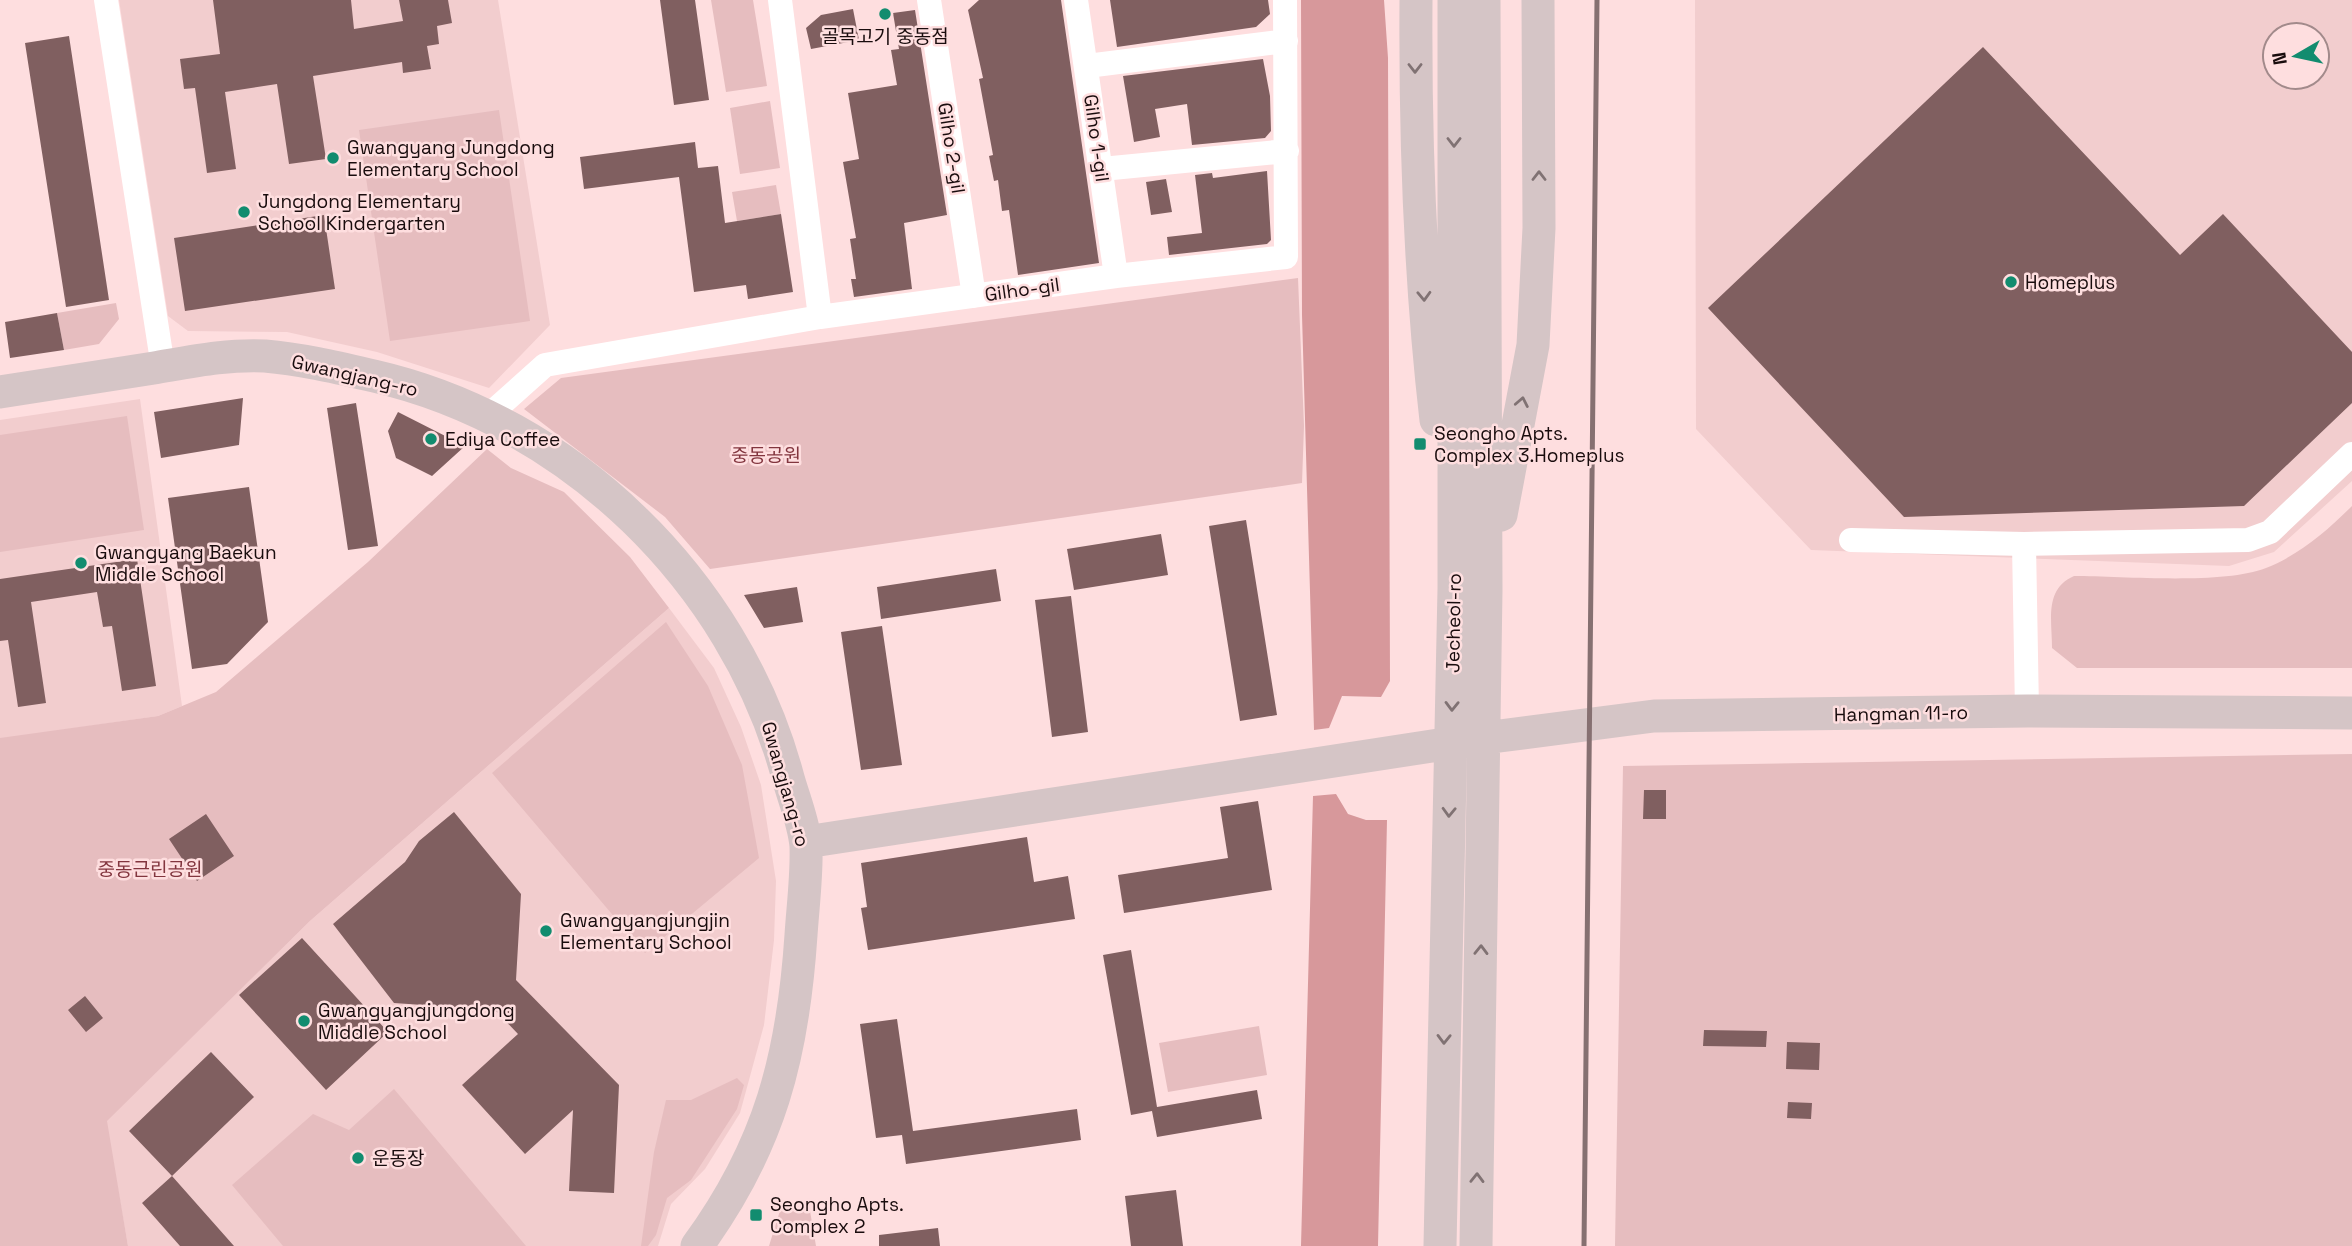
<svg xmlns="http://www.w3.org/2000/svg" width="2352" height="1246" font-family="'Space Grotesk','Noto Sans KR',sans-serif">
	<rect width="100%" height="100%" fill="#fededf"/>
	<path fill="#f2cdce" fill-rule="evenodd" d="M 119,0 L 498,0 L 550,325 L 489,388 L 377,352 L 287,332 L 188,331 L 168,316 Z
		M 1695,0 L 2352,0 L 2352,481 L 2274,552 L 2229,566 L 1811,550 L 1696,429 ZM 2275,35 L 2317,35 L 2317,77 L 2275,77 Z
		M 140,399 L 182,706 L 158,716 L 0,739 L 0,420 Z
		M 669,608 L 714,668 L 741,727 L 761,785 L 776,881 L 774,940 L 764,1025 L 740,1113 L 705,1169 L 671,1204 L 658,1246 L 128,1246 L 106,1121 L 310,921 Z"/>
	<path fill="#e6bdbf" d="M 711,0 L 753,0 L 767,86 L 726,92 Z
		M 770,101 L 780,168 L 740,174 L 730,108 Z
		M 499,110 L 530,321 L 390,341 L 359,130 Z
		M 776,185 L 781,214 L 737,221 L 732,192 Z
		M 1298,278 L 1304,426 L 1302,483 L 710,569 L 665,517 L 524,409 L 561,378 Z
		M 116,303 L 119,319 L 99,344 L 64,350 L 57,313 Z
		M 127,416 L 144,530 L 0,552 L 0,435 Z
		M 487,449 L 511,468 L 564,492 L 630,557 L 669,608 L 310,921 L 107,1121 L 128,1246 L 0,1246 L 0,738 L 158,716 L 216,692 L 368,562 Z
		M 2352,506 L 2352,668 L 2077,668 L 2052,648 C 2052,620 2044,589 2074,576 C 2123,576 2223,585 2266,568 C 2299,555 2327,531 2352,506 Z
		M 666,622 L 708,686 L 742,765 L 759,858 L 645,953 L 492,773 Z
		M 2352,754 L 2352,1246 L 1615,1246 L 1623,766 Z
		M 1259,1026 L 1267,1075 L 1168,1092 L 1159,1043 Z
		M 737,1078 L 744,1085 L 737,1109 L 691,1180 L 667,1198 L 656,1235 L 648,1246 L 641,1246 L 654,1152 L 666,1100 L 691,1100 Z
		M 394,1089 L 526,1246 L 283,1246 L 232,1185 L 313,1114 L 349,1130 Z
		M 783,1201 L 810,1211 L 816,1246 L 769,1246 Z"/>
	<path fill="#d7989b" d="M 1301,0 L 1384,0 L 1388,58 L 1390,681 L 1381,697 L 1342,696 L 1329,728 L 1314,730 L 1302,315 Z
		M 1336,794 L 1348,814 L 1366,820 L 1387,820 L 1378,1246 L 1301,1246 L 1313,796 Z"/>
	<path fill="#805f60" d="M 213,0 L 351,0 L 354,29 L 403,21 L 399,0 L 448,0 L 452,23 L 437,26 L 439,44 L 427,46 L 431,69 L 403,73 L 402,62 L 313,76 L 326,159 L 289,164 L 277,84 L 225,92 L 236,169 L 207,173 L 195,88 L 184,89 L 180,59 L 220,54 Z
		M 660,0 L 695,0 L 709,100 L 674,105 Z
		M 979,0 L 1061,0 L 1099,263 L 1018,275 L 1009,210 L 1002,211 L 998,180 L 994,181 L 989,156 L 993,155 L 979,79 L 983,78 L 968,10 Z
		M 1110,0 L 1268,0 L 1270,14 L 1256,27 L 1117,47 Z
		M 853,9 L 859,40 L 811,49 L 806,28 L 821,15 Z
		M 915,10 L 947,215 L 904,223 L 912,289 L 854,297 L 851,279 L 856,279 L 850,239 L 856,238 L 843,162 L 859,159 L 848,93 L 897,85 L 891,50 L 899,49 L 893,13 Z
		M 69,36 L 109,300 L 66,307 L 25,43 Z
		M 1983,47 L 2180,255 L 2223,214 L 2352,352 L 2352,403 L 2244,506 L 1904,517 L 1708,308 Z
		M 1263,59 L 1270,96 L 1271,131 L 1265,138 L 1192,145 L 1187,104 L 1155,109 L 1160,137 L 1134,142 L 1123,76 Z
		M 695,142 L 698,168 L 718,166 L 725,223 L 781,214 L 793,292 L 748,299 L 746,285 L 694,292 L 679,177 L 584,189 L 580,157 Z
		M 1267,171 L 1271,240 L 1267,244 L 1169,255 L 1167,237 L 1202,233 L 1195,175 L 1212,173 L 1213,178 Z
		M 1166,179 L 1172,212 L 1151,215 L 1146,182 Z
		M 324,215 L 335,289 L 185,311 L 174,238 Z
		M 57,313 L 64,350 L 10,358 L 5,322 Z
		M 243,398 L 239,445 L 161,458 L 154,412 Z
		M 356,403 L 378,546 L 348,550 L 327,408 Z
		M 398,412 L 465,446 L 432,476 L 396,458 L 388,431 Z
		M 249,487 L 268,622 L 227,664 L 192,669 L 168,498 Z
		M 1246,520 L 1277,715 L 1240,721 L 1209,526 Z
		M 1161,534 L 1168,575 L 1074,590 L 1067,549 Z
		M 137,559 L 156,686 L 122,691 L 112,626 L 103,627 L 97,592 L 31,602 L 46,703 L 18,707 L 8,640 L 0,641 L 0,579 Z
		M 996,569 L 1001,601 L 881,619 L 877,587 Z
		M 797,587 L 803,622 L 764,628 L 744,595 Z
		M 1071,596 L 1088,732 L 1052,737 L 1035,600 Z
		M 882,626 L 902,765 L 861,770 L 841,632 Z
		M 1644,790 L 1666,790 L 1666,819 L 1643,819 Z
		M 1258,801 L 1272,890 L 1124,913 L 1118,875 L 1228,858 L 1220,807 Z
		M 454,812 L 521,894 L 516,980 L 619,1085 L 614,1193 L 569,1191 L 573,1110 L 525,1154 L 462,1085 L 518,1034 L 495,1010 L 394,1003 L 333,924 L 405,862 L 419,841 Z
		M 206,814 L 234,856 L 197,881 L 169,839 Z
		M 1027,837 L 1034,882 L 1068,876 L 1075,919 L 868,950 L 861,908 L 867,907 L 861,863 Z
		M 302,938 L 388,1032 L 326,1090 L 239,995 Z
		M 1131,950 L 1157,1107 L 1257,1090 L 1262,1119 L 1157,1137 L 1152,1111 L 1131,1115 L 1103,955 Z
		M 85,996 L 103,1018 L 86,1032 L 68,1010 Z
		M 897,1019 L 913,1131 L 1077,1109 L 1081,1140 L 906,1164 L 902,1135 L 876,1138 L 860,1024 Z
		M 1704,1030 L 1767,1031 L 1766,1047 L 1703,1046 Z
		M 1787,1042 L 1820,1043 L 1819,1070 L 1786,1069 Z
		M 211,1052 L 254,1097 L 172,1176 L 129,1131 Z
		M 1788,1102 L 1812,1103 L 1811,1119 L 1787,1118 Z
		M 172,1176 L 234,1246 L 180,1246 L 142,1203 Z
		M 1176,1190 L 1183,1246 L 1131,1246 L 1125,1196 Z
		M 938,1228 L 940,1246 L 879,1246 L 879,1235 Z"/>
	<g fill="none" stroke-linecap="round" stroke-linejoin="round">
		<path stroke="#fff" stroke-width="24" d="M 106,0 L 163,367
			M 780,0 L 820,317 L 1116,276 L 1286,257 L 1285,0
			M 929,0 L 974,296
			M 1076,0 L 1116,276
			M 1087,66 L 1286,41
			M 1102,169 L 1287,151
			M 488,416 L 545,365 L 820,317
			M 1851,540 L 2024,544 L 2248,540 L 2270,532 L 2352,454
			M 2024,544 L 2027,711"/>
		<path stroke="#d5c5c6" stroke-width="33" d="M 1416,0 C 1415,140 1420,281 1436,420
			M 0,392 C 51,384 103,376 154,368 C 190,362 228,354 265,356 C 301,359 339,368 374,376 C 570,421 734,581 787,774 C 793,797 804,822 806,846 C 807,875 803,905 801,935 C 793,1056 770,1146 697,1246
			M 1501,515 L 1533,345 L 1539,228 L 1538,0
			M 806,842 L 1484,738 L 1654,716 L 2027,711 L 2352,713
			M 1440,1246 L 1454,589 L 1454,0
			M 1476,1246 L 1486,590 L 1484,0"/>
		<path stroke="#867071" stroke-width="5" d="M 1584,1246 L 1597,0"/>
	</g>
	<defs><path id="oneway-chevron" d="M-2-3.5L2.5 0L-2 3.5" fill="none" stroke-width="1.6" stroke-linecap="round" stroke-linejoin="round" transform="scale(1.75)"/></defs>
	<g stroke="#807273">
		<use href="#oneway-chevron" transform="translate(1415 68) rotate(90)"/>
		<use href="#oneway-chevron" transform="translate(1454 142) rotate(90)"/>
		<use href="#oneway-chevron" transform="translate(1539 176) rotate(-90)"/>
		<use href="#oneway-chevron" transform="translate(1424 296) rotate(88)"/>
		<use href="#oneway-chevron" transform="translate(1522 402) rotate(-79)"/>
		<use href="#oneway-chevron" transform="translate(1452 706) rotate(91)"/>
		<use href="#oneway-chevron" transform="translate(1449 812) rotate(92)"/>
		<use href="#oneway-chevron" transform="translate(1481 950) rotate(-89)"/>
		<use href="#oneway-chevron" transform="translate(1444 1039) rotate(91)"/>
		<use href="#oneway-chevron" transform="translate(1477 1178) rotate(-89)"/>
	</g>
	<g fill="#128c6f" stroke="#fededf" stroke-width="2.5">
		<circle cx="885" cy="14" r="7"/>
		<circle cx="333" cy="158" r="7"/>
		<circle cx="244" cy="212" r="7"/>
		<circle cx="2011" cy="282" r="7"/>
		<circle cx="431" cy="439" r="7"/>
		<rect x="1413" y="437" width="14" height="14" rx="3.5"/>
		<circle cx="81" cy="563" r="7"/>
		<circle cx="546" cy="931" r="7"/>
		<circle cx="304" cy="1021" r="7"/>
		<circle cx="358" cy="1158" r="7"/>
		<rect x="749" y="1208" width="14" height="14" rx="3.5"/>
	</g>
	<g text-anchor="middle" stroke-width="5" stroke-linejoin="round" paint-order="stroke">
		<g font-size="19" fill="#190c0d" stroke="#fededf" text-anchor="start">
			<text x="885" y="43" text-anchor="middle">골목고기 중동점</text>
			<text x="347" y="154">Gwangyang Jungdong<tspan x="347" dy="22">Elementary School</tspan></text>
			<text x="258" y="208">Jungdong Elementary<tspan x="258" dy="22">School Kindergarten</tspan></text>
			<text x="2025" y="289">Homeplus</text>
			<text x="1434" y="440">Seongho Apts.<tspan x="1434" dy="22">Complex 3.Homeplus</tspan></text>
			<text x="445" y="446">Ediya Coffee</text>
			<text x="95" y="559">Gwangyang Baekun<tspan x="95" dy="22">Middle School</tspan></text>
			<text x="560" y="927">Gwangyangjungjin<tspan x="560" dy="22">Elementary School</tspan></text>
			<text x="318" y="1017">Gwangyangjungdong<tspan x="318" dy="22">Middle School</tspan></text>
			<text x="372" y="1165">운동장</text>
			<text x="770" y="1211">Seongho Apts.<tspan x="770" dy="22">Complex 2</tspan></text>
		</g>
		<g font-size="19" fill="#190c0d" stroke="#fededf">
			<text transform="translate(1097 138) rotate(82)" y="7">Gilho 1-gil</text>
			<text transform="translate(952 148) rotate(81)" y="7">Gilho 2-gil</text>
			<text transform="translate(1022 289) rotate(-8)" y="7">Gilho-gil</text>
			<text transform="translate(355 375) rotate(13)" y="7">Gwangjang-ro</text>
			<text transform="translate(1453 623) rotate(-89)" y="7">Jecheol-ro</text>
			<text transform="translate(1901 713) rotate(-1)" y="7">Hangman 11-ro</text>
			<text transform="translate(786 784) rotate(74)" y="7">Gwangjang-ro</text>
		</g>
		<g font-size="19" fill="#82353e" stroke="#fededf">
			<text x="766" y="462">중동공원</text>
			<text x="150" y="876">중동근린공원</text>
		</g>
	</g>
	<g transform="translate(2296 56) rotate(261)"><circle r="33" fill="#fededf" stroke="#a28a8b" stroke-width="2"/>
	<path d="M0-5L12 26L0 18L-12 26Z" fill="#128c6f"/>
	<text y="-10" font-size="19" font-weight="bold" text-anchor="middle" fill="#190c0d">N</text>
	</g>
</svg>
